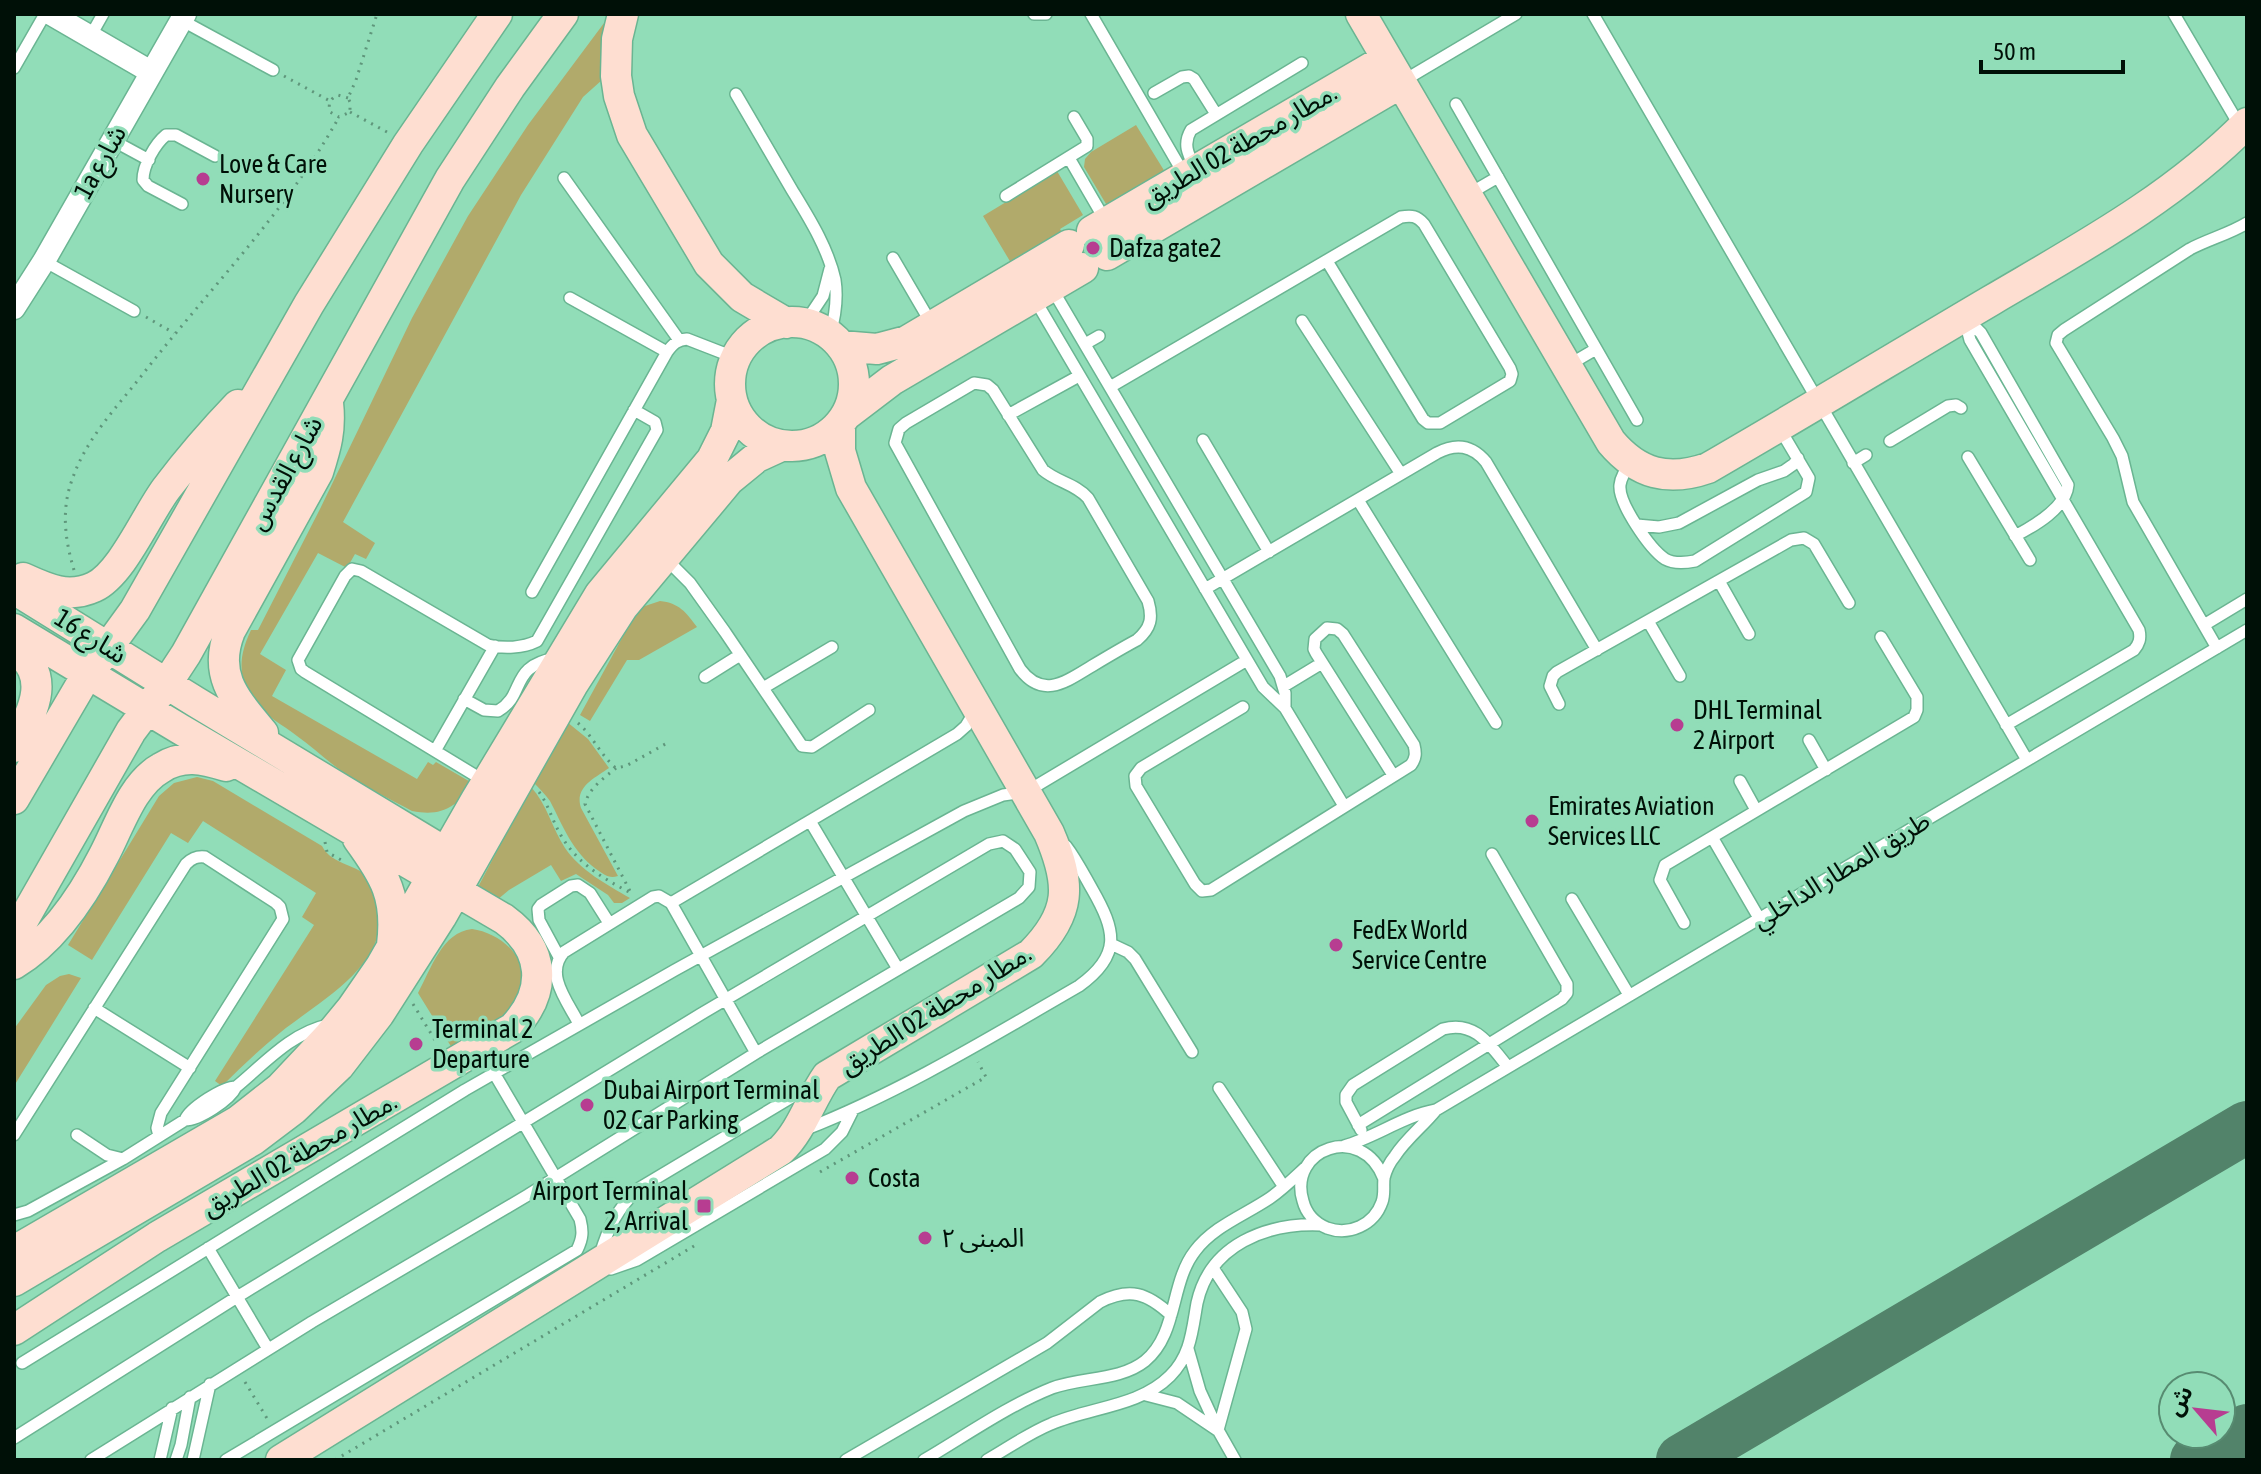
<svg xmlns="http://www.w3.org/2000/svg" width="2261" height="1474" font-family="'Asap Condensed','Noto Sans Arabic',sans-serif">
	<rect width="100%" height="100%" fill="#91ddb8"/>
	<path fill="#b1aa6b" d="M 610,15 L 602,80 L 583,97 L 521,195 L 343,522 L 375,543 L 366,559 L 355,554 L 347,568 L 318,553 L 260,654 L 286,670 L 272,696 L 417,779 L 428,762 L 433,765 L 436,762 L 474,784 C 456,807 442,817 412,811 C 390,799 367,788 346,774 C 329,763 314,748 297,736 C 283,725 264,715 253,701 C 237,676 239,655 251,630 L 258,630 L 320,509 L 412,318 L 468,216 L 528,125 Z
		M 1136,125 L 1165,172 L 1112,214 L 1084,167 L 1085,159 L 1091,152 Z
		M 1057,171 L 1083,215 L 1060,229 L 1065,237 L 1014,268 L 983,216 Z
		M 660,601 C 679,603 686,612 697,627 L 639,660 L 627,660 L 590,721 L 580,715 L 634,616 L 642,607 Z
		M 567,722 L 588,739 L 609,768 C 595,778 574,787 581,808 L 618,876 C 608,879 604,874 596,869 C 572,851 563,826 550,801 C 545,794 539,788 533,782 Z
		M 197,777 L 213,781 L 322,846 C 332,866 360,864 370,880 C 374,887 375,897 377,904 C 394,963 319,1001 281,1032 C 260,1049 241,1067 222,1086 L 215,1081 L 314,925 L 302,917 L 316,893 L 203,821 L 188,843 L 171,833 L 92,960 L 68,945 L 159,796 L 174,783 Z
		M 531,787 C 547,804 552,828 565,848 C 581,871 606,884 630,898 L 622,903 L 614,903 L 608,895 L 576,874 L 561,881 L 551,865 L 509,890 L 497,900 L 478,887 Z
		M 472,929 C 500,933 530,957 521,989 C 519,998 511,1008 505,1015 C 495,1028 467,1040 452,1048 L 418,993 C 431,969 442,932 472,929 Z
		M 69,974 L 81,978 L 14,1086 L 14,1029 L 46,985 L 60,976 Z"/>
	<g fill="none" stroke-linecap="round" stroke-linejoin="round">
		<path stroke="#52836a" stroke-width="52" d="M 1682,1460 L 2247,1127
			M 2196,1460 L 2247,1430"/>
		<defs>
			<path id="lane" d="M 1034,14 L 1046,14
				M 1091,14 L 1185,176
				M 1593,14 L 2027,760
				M 2174,14 L 2241,128
				M 181,20 L 273,70
				M 90,37 L 103,14
				M 14,68 L 45,14
				M 1403,81 L 1516,14
				M 1154,93 L 1182,77 L 1189,76 L 1194,79 L 1216,114
				M 736,94 C 755,126 773,158 792,190 C 809,218 828,248 835,280 C 838,299 835,317 830,335
				M 1456,104 L 1637,420
				M 112,140 L 149,160
				M 1069,158 L 1105,220
				M 1196,170 C 1189,156 1182,145 1191,130 L 1302,63
				M 564,178 L 679,340
				M 1467,195 L 1498,177
				M 1006,196 L 1087,146 L 1087,139 L 1074,117
				M 182,204 L 148,186 L 143,180 C 143,165 155,144 166,135 L 176,135 L 215,156
				M 893,258 L 931,323
				M 44,261 L 134,311
				M 1051,287 L 1280,676 L 1285,693 L 1285,708
				M 570,298 L 667,352
				M 1034,298 L 1263,687 L 1285,708 L 1344,806
				M 1964,317 L 1970,340 L 2139,630 C 2141,639 2139,644 2134,650 L 2006,725
				M 1967,319 L 1981,333 L 2068,485 C 2066,508 2034,526 2015,536
				M 1302,321 L 1401,474
				M 805,323 L 823,296 L 830,269
				M 1085,344 L 1099,336
				M 1567,366 L 1596,349
				M 974,383 L 987,385 L 993,390 L 1043,470 C 1057,482 1076,484 1088,498 L 1148,601 C 1153,618 1151,628 1137,640 C 1122,648 1107,657 1092,666 C 1067,681 1043,700 1020,669 L 895,443 L 899,429 L 906,423 Z
				M 1110,387 L 1401,217 C 1412,215 1417,216 1424,224 L 1510,368 L 1512,374 L 1510,381 L 1440,423 L 1428,423 L 1423,419 L 1327,261
				M 1008,415 L 1079,376
				M 1203,440 L 1269,552
				M 1890,441 L 1948,406 L 1956,405 L 1961,408
				M 1968,457 L 2030,560
				M 1631,463 C 1626,470 1621,476 1620,485 C 1618,503 1650,549 1665,559 C 1674,564 1685,563 1695,561 L 1806,492 L 1809,478 L 1780,429
				M 1853,463 L 1866,455
				M 1358,500 L 1496,723
				M 1637,525 L 1659,527 L 1679,523 L 1758,480 L 1784,471 L 1794,464 L 1798,458
				M 667,560 L 690,583 L 725,632 L 802,746 L 812,747 L 869,710
				M 1719,581 L 1749,634
				M 1205,589 L 1437,453 C 1456,443 1472,445 1486,462 L 1597,650
				M 532,592 L 667,352 C 673,344 677,340 687,339 L 736,358
				M 1648,621 L 1680,676
				M 2204,625 L 2247,599
				M 2217,648 L 2133,502 L 2122,456 L 2113,438 L 2056,343 L 2058,335 L 2064,330 L 2190,249 C 2209,239 2229,234 2247,223
				M 705,677 L 740,655
				M 1284,686 L 1322,663
				M 763,688 L 832,647
				M 464,699 L 484,710 L 498,711 C 527,694 508,666 557,658
				M 1559,704 L 1550,686 L 1553,676 L 1557,672 L 1791,540 L 1804,538 L 1814,544 L 1849,603
				M 1243,707 L 1141,768 L 1135,776 L 1136,786 L 1195,884 L 1202,891 L 1211,890 L 1411,765 C 1416,758 1416,753 1414,745 L 1343,634 L 1337,629 L 1327,628 L 1315,639 L 1314,649 L 1316,653 L 1393,775
				M 1809,740 L 1826,770
				M 435,751 L 495,646
				M 1740,781 L 1756,810
				M 486,782 L 305,672 L 301,669 L 298,660 L 345,576 L 352,569 L 361,571 L 488,645 C 504,649 523,648 537,641 L 657,430 L 655,422 L 634,410
				M 810,821 L 898,969
				M 1712,837 L 1759,918
				M 1572,899 L 1629,995
				M 671,903 L 957,734 L 966,726 L 974,713
				M 1684,923 L 1660,880 L 1665,865 L 1914,717 L 1917,710 L 1917,697 L 1881,637
				M 1111,944 L 1128,952 L 1135,959 L 1192,1052
				M 559,957 L 539,920 L 538,909 L 541,905 L 571,886 L 578,885 L 590,893 L 609,923
				M 94,1008 L 190,1068
				M 579,1024 C 568,1002 544,974 564,952 L 653,897 L 659,896 L 671,903 L 756,1053
				M 1219,1088 L 1284,1187
				M 185,1120 C 190,1108 223,1087 236,1087
				M 1358,1125 L 1562,999 L 1567,993 L 1567,984 L 1492,854
				M 804,1130 C 901,1092 989,1038 1079,986 C 1122,955 1116,931 1092,889 C 1084,875 1076,859 1066,846
				M 1361,1130 L 1346,1102 L 1346,1095 L 1353,1085 L 1443,1029 C 1475,1020 1490,1045 1508,1067
				M 14,1135 L 186,864 C 192,858 197,856 205,857 L 276,903 L 280,907 L 283,919 L 161,1113 L 157,1128 L 159,1136
				M 77,1135 L 107,1155 L 123,1159
				M 1344,1146 C 1376,1137 1403,1116 1436,1110 L 2247,630
				M 1384,1179 C 1362,1121 1287,1149 1303,1201 C 1306,1213 1315,1223 1327,1228 C 1349,1236 1374,1225 1382,1202 C 1385,1194 1383,1186 1384,1178 C 1386,1170 1390,1162 1395,1156 C 1406,1139 1423,1126 1436,1110
				M 14,1215 L 28,1211 L 123,1159 L 185,1120 C 199,1120 230,1100 236,1087 C 264,1064 291,1033 328,1025
				M 208,1248 L 268,1349
				M 600,1255 C 608,1228 617,1209 638,1189 L 810,1086
				M 1213,1268 L 1242,1312 L 1246,1329 L 1218,1430
				M 611,1269 L 637,1260 L 825,1149 L 842,1132 L 853,1110
				M 1188,1349 L 1200,1391 L 1218,1430 L 1235,1460
				M 22,1363 L 465,1090 L 675,970 L 964,811 L 1003,795 L 1026,792 L 1247,660
				M 1146,1395 L 1177,1403 L 1217,1430
				M 14,1438 L 237,1297 L 701,1014 L 989,844 L 1003,841 L 1015,849 L 1030,872 L 1029,887 L 1019,898 L 756,1053 L 528,1195 L 312,1322 L 91,1460
				M 160,1460 L 172,1408
				M 176,1460 L 181,1445 L 190,1397
				M 193,1460 L 210,1384
				M 226,1460 L 577,1250 C 583,1238 583,1231 580,1219 L 494,1073
				M 846,1460 L 1047,1343 L 1100,1302 C 1130,1287 1147,1293 1171,1315
				M 924,1460 C 965,1436 1007,1406 1052,1388 C 1081,1377 1120,1381 1145,1361 C 1178,1334 1170,1283 1195,1251 C 1214,1226 1245,1215 1270,1198 C 1283,1189 1295,1177 1307,1166
				M 987,1460 C 1008,1448 1029,1433 1051,1424 C 1090,1407 1139,1407 1170,1376 C 1191,1355 1192,1331 1197,1303 C 1210,1244 1267,1223 1320,1225"/>
			<path id="street" d="M 51,14 L 151,72
				M 14,308 L 44,261 L 185,14"/>
			<path id="secondary" d="M 623,14 L 617,39 L 616,76 L 619,96 L 632,135 L 709,264 L 742,297 L 786,323
				M 1361,14 L 1611,442 C 1638,474 1668,482 1708,468 C 1803,413 1897,356 1992,300 C 2082,247 2173,198 2247,123
				M 1092,231 L 1386,59
				M 1107,255 L 1401,83
				M730 384a62 62 0 1 1 124 0a62 62 0 1 1-124 0Z
				M 841,346 L 877,349 L 907,341 L 1069,245
				M 846,415 L 892,380 L 1083,268
				M 23,578 C 47,589 68,599 94,587 C 122,574 146,516 166,489 C 188,460 212,432 238,405
				M 14,589 L 196,702 L 463,863
				M 14,629 L 180,729 L 504,919 C 545,949 548,991 513,1028 L 157,1237 L 14,1330
				M 14,648 C 54,677 32,712 14,747
				M 263,733 C 236,700 212,676 230,631 L 318,472 C 326,447 331,430 328,403
				M 14,799 L 82,683 L 135,610 L 309,304 L 408,144 L 497,14
				M 358,839 C 385,876 398,897 392,945
				M 14,936 L 131,731 L 167,683 L 186,654 L 450,179 L 510,87 L 563,14
				M 14,964 C 54,940 83,896 104,855 C 119,827 132,784 161,768 C 183,754 203,759 226,766
				M 14,1251 L 238,1121 L 280,1088 L 329,1036 L 352,1008 L 381,966 L 476,800 L 600,594 L 712,459 L 726,431 L 732,400
				M 14,1281 L 253,1140 L 294,1109 L 339,1066 L 379,1014 L 441,917 L 573,684 L 622,608 L 729,480 L 757,457 L 781,446
				M 281,1460 L 781,1150 C 802,1130 810,1100 827,1076 L 1031,954 C 1072,913 1071,884 1049,833 L 851,488 L 840,451 L 840,424"/>
		</defs>
		<use href="#lane" stroke="#6ab592" stroke-width="14"/>
		<use href="#street" stroke="#6ab592" stroke-width="25"/>
		<use href="#secondary" stroke="#6ab592" stroke-width="33"/>
		<path stroke="#5f967b" stroke-width="3" stroke-dasharray="2 6" stroke-linecap="butt" d="M 284,76 L 330,101
			M 348,98 L 338,95 C 330,99 328,103 330,112 L 339,117 L 350,112 L 350,102 L 348,98 L 356,80 L 377,14
			M 350,112 L 387,132
			M 146,317 L 174,333
			M 74,570 C 65,540 61,510 72,480 C 85,441 114,410 139,379 C 206,292 286,213 339,117
			M 578,723 C 593,736 601,756 616,768 L 626,766 L 669,742
			M 616,768 C 604,778 589,788 585,804 L 631,893
			M 539,792 C 548,804 552,819 559,832 C 575,862 602,878 631,893
			M 325,842 L 327,852 L 343,861
			M 413,1004 L 438,1045
			M 820,1172 L 986,1077 L 978,1062
			M 245,1382 L 268,1420
			M 335,1460 L 699,1243"/>
		<use href="#lane" stroke="#fff" stroke-width="11"/>
		<use href="#street" stroke="#fff" stroke-width="22"/>
		<use href="#secondary" stroke="#feded1" stroke-width="30"/>
	</g>
	<g fill="#b73d91" stroke="#91ddb8" stroke-width="3">
		<circle cx="203" cy="179" r="8"/>
		<circle cx="1093" cy="248" r="8"/>
		<circle cx="1677" cy="725" r="8"/>
		<circle cx="1532" cy="821" r="8"/>
		<circle cx="1336" cy="945" r="8"/>
		<circle cx="416" cy="1044" r="8"/>
		<circle cx="587" cy="1105" r="8"/>
		<circle cx="852" cy="1178" r="8"/>
		<rect x="696" y="1198" width="16" height="16" rx="4"/>
		<circle cx="925" cy="1238" r="8"/>
	</g>
	<g text-anchor="middle" stroke-width="7" stroke-linejoin="round" paint-order="stroke">
		<g font-size="26" fill="#001007" stroke="#91ddb8">
			<text transform="translate(1239 145) rotate(-30)" y="9">مطار محطة 02 الطريق.</text>
			<text transform="translate(100 162) rotate(-61)" y="9">1a شارع</text>
			<text transform="translate(285 473) rotate(-61)" y="9">شارع القدس</text>
			<text transform="translate(91 636) rotate(32)" y="9">شارع 16</text>
			<text transform="translate(1841 870) rotate(-31)" y="9">طريق المطار الداخلي</text>
			<text transform="translate(935 1009) rotate(-32)" y="9">مطار محطة 02 الطريق.</text>
			<text transform="translate(299 1154) rotate(-30)" y="9">مطار محطة 02 الطريق.</text>
		</g>
		<g font-size="26" fill="#001007" stroke="#91ddb8" text-anchor="start">
			<text x="219" y="173">Love &amp; Care<tspan x="219" dy="30">Nursery</tspan></text>
			<text x="1109" y="257">Dafza gate2</text>
			<text x="1693" y="719">DHL Terminal<tspan x="1693" dy="30">2 Airport</tspan></text>
			<text x="1548" y="815">Emirates Aviation<tspan x="1548" dy="30">Services LLC</tspan></text>
			<text x="1352" y="939">FedEx World<tspan x="1352" dy="30">Service Centre</tspan></text>
			<text x="432" y="1038">Terminal 2<tspan x="432" dy="30">Departure</tspan></text>
			<text x="603" y="1099">Dubai Airport Terminal<tspan x="603" dy="30">02 Car Parking</tspan></text>
			<text x="868" y="1187">Costa</text>
			<text x="688" y="1200" text-anchor="end">Airport Terminal<tspan x="688" dy="30">2, Arrival</tspan></text>
			<text x="941" y="1247">المبنى ٢</text>
		</g>
	</g>
	<rect width="2261" height="1474" fill="none" stroke="#001007" stroke-width="32"/>
	<g transform="translate(2197 1410) rotate(298)"><circle r="38" fill="#91ddb8" stroke="#578b71" stroke-width="2"/>
	<path d="M0-6L14 30L0 20L-14 30Z" fill="#b73d91"/>
	<text y="-12" font-size="22" font-weight="bold" text-anchor="middle" fill="#001007">ش</text>
	</g>
	<path d="M1981 60v12h142v-12" fill="none" stroke="#001007" stroke-width="4"/>
	<text x="1993" y="60" font-size="24" fill="#001007" stroke="#91ddb8" stroke-width="6" paint-order="stroke">50 m</text>
</svg>
